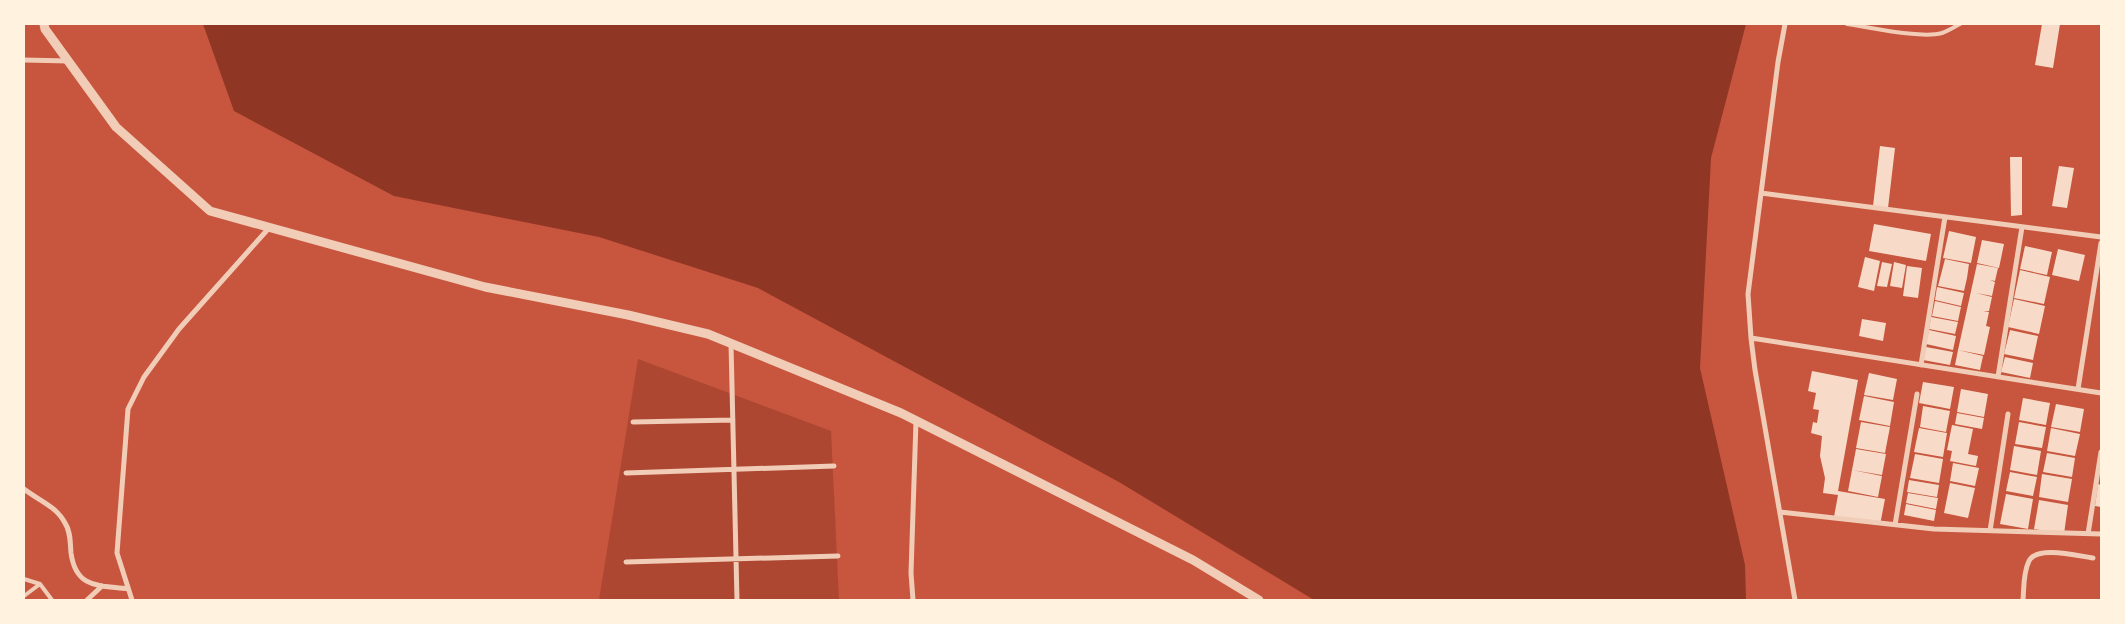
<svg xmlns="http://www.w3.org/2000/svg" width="2125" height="624" font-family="Merriweather,serif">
	<rect width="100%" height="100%" fill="#c8553d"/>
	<path fill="#ae4732" d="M 638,359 L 831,431 L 839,600 L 599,600 Z"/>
	<path fill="#8f3625" d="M 203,24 L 1746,24 L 1711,158 L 1700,368 L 1745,565 L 1746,600 L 1314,600 L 1119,482 L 758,288 L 599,237 L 394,196 L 234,111 Z"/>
	<path fill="#f7dbc8" d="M 2042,24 L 2060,24 L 2053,68 L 2035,65 Z
		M 1880,146 L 1895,148 L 1888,208 L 1873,206 Z
		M 2010,157 L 2022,157 L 2022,215 L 2011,216 Z
		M 2059,166 L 2074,168 L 2067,208 L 2052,206 Z
		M 1874,224 L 1931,234 L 1926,261 L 1869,251 Z
		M 1949,231 L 1976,237 L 1971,263 L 1943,258 Z
		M 1982,240 L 2004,244 L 1999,268 L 1977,263 Z
		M 2025,246 L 2052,252 L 2047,275 L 2020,269 Z
		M 2058,249 L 2085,255 L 2079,281 L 2052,275 Z
		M 1865,257 L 1880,261 L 1874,291 L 1858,287 Z
		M 1945,259 L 1969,264 L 1967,278 L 1961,277 L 1967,278 L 1964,291 L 1938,286 Z
		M 1882,262 L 1892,264 L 1887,287 L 1877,286 Z
		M 1894,262 L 1906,265 L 1902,288 L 1890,286 Z
		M 1977,264 L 1998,268 L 1995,281 L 1990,280 L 1995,282 L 1992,296 L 1976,293 L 1992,297 L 1989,311 L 1983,311 L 1989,312 L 1986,326 L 1990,327 L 1984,355 L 1958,350 Z
		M 1907,266 L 1922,268 L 1918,298 L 1903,296 Z
		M 2020,270 L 2050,277 L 2044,304 L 2014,298 Z
		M 1937,287 L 1964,293 L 1961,306 L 1935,300 Z
		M 2014,299 L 2045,306 L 2039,334 L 2008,327 Z
		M 1935,301 L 1961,307 L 1958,321 L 1932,316 Z
		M 1931,317 L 1958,322 L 1955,334 L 1929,329 Z
		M 1862,319 L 1886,323 L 1883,341 L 1859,336 Z
		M 1929,330 L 1956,336 L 1953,350 L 1926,344 Z
		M 2010,330 L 2038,336 L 2033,360 L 2004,354 Z
		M 1926,347 L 1953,352 L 1950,365 L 1923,360 Z
		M 1958,350 L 1983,356 L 1980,370 L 1955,365 Z
		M 2005,357 L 2033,363 L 2030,378 L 2001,372 Z
		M 1812,371 L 1858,380 L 1838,491 L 1885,499 L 1880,525 L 1834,517 L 1838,495 L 1823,493 L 1825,478 L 1820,456 L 1822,436 L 1811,433 L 1813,422 L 1817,423 L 1819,410 L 1813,409 L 1816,393 L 1808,391 Z
		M 1869,373 L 1897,379 L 1893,400 L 1864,395 Z
		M 1923,382 L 1954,387 L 1950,409 L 1919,403 Z
		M 1961,389 L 1988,394 L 1984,417 L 1957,412 Z
		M 1864,396 L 1894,402 L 1890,426 L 1859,420 Z
		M 2023,398 L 2050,403 L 2046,425 L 2019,420 Z
		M 2056,404 L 2084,409 L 2080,432 L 2051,427 Z
		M 1923,406 L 1950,411 L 1946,432 L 1920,427 Z
		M 1957,413 L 1984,418 L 1982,429 L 1955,424 Z
		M 1861,422 L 1890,427 L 1885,453 L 1856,448 Z
		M 2019,422 L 2046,427 L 2042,448 L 2015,444 Z
		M 1952,425 L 1973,429 L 1968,454 L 1978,456 L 1976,466 L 1950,461 L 1952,451 L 1947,450 Z
		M 1919,428 L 1947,433 L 1943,457 L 1914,452 Z
		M 2051,428 L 2080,434 L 2075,456 L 2047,451 Z
		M 2014,446 L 2041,451 L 2037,475 L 2010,470 Z
		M 1856,449 L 1886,454 L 1882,475 L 1852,470 Z
		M 2047,453 L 2075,458 L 2072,477 L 2043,472 Z
		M 1915,454 L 1943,459 L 1939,483 L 1910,478 Z
		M 1953,463 L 1979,468 L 1975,486 L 1950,481 Z
		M 1852,470 L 1882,476 L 1878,497 L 1848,491 Z
		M 2010,472 L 2037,477 L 2033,496 L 2006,491 Z
		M 2042,474 L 2072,479 L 2068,502 L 2039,497 Z
		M 1909,480 L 1939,485 L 1937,497 L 1907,492 Z
		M 1950,483 L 1975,488 L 1968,518 L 1944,513 Z
		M 2098,484 L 2101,485 L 2101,507 L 2095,506 Z
		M 1908,493 L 1938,498 L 1936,509 L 1906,503 Z
		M 2006,494 L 2033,499 L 2028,529 L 2000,524 Z
		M 2039,500 L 2068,505 L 2064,534 L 2034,529 Z
		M 1906,504 L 1936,510 L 1934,521 L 1904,515 Z"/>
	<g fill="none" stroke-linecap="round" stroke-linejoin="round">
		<path stroke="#f1ccb7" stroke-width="4" d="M 1847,24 C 1870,27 1921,39 1942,33 C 1948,31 1954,27 1960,24
			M 24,579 L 40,584 L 52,600
			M 24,596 L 40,584"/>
		<path stroke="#f1ccb7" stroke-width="5" d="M 1785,24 L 1778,62 L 1748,294 L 1751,338 L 1755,370 L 1795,600
			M 24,60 L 68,61
			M 1761,193 L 2101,237
			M 1751,338 L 2101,393
			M 731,344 L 737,600
			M 1921,365 L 1945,217
			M 1998,377 L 2022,227
			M 2078,389 L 2101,243
			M 633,422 L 733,420
			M 626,473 L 834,466
			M 24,489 C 38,500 56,506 65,523 C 71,532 70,543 71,553 C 76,589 99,585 128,589
			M 1780,512 L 1934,529 L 2101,534
			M 1895,525 L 1917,394
			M 1990,531 L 2008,414
			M 2088,534 L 2101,452
			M 626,562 L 838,556
			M 87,600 L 102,586
			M 132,600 L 117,553 L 128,409 L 144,377 L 179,329 L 269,228
			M 913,600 L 911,573 L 916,421
			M 2023,600 C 2024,588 2023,573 2029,561 C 2037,545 2078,556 2093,558"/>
		<path stroke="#f1ccb7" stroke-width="9" d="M 44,24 L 45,29 L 116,127 L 210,211 L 485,287 L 628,315 L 708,334 L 901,413 L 1193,560 L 1259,600"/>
	</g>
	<rect width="2125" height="624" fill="none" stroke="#fff3e0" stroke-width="50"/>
</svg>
